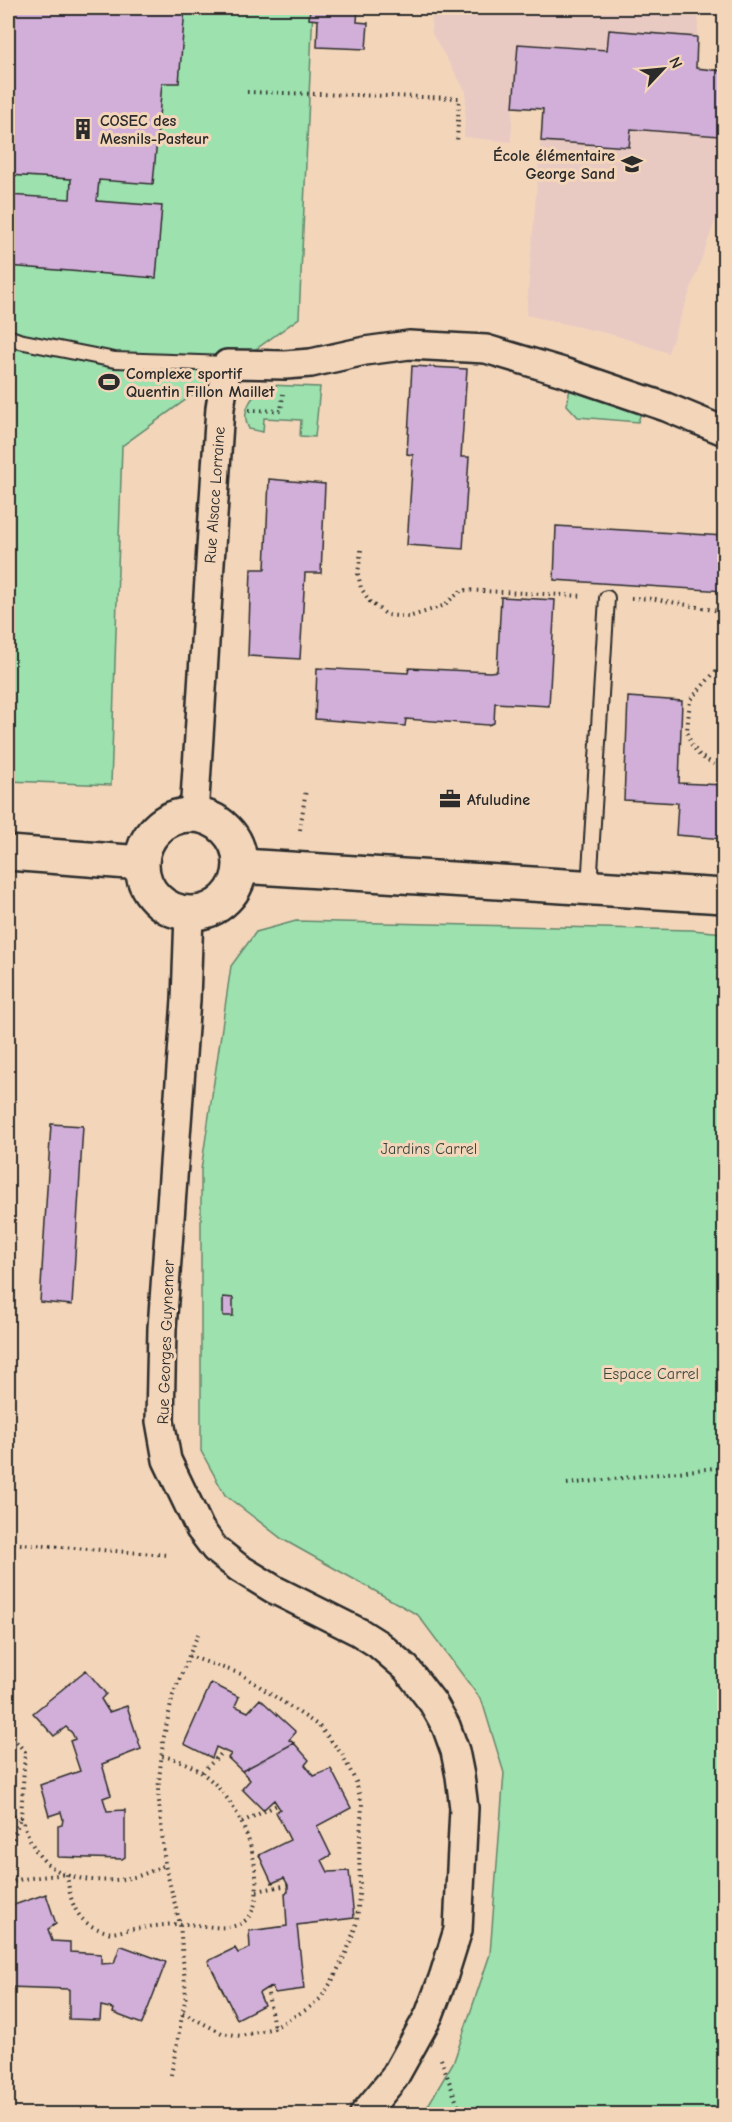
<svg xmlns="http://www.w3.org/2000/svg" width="732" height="2122" font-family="'Comic Neue',sans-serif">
	<rect width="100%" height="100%" fill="#f3d6ba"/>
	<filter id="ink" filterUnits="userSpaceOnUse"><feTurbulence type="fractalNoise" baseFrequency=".0167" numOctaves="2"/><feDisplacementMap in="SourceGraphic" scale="12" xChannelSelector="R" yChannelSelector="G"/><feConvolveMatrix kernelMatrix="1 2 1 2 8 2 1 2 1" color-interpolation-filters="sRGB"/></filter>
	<g filter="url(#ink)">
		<path fill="#e9cac3" d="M 431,8 L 699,8 L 696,68 L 723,71 L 719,134 L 724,135 L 723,199 L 668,353 L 614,335 L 526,315 L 543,109 L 513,107 L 511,142 L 464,137 L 466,92 L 432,34 Z"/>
		<path fill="#9ce1ae" stroke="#64866c" stroke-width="1.5" d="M 8,8 L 313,8 L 299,318 L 122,446 L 111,785 L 8,781 Z
			M 572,377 L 642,410 L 638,422 L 578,417 L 567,405 Z
			M 268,385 L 320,387 L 315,437 L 300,436 L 301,420 L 264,418 L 263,432 L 249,429 C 239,410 253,394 268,385 Z
			M 296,921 L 692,930 L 724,933 L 724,2114 L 423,2114 L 454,2061 L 490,1954 L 504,1773 L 482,1701 L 418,1615 L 282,1539 L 225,1495 L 201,1451 L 201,1170 L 231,966 L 256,932 Z
			M 8,951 L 14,951 L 8,1071 Z"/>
		<path fill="#d1afd9" stroke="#2b2b2b" stroke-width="1.5" d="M 8,8 L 185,8 L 179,83 L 162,83 L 153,184 L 99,180 L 97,201 L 162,206 L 156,278 L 8,266 L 8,195 L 70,199 L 71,179 L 8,175 Z
			M 310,8 L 358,8 L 357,22 L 368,23 L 366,49 L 317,47 L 318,20 L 309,19 Z
			M 609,30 L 697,37 L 696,68 L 723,71 L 719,136 L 631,129 L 629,147 L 541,141 L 543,109 L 513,107 L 518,44 L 607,50 Z
			M 412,366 L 467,369 L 461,457 L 469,457 L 463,549 L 407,545 L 413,455 L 407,454 Z
			M 269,479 L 325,484 L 321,573 L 305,573 L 300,659 L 248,656 L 251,569 L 265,569 Z
			M 556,526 L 724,536 L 724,591 L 554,580 Z
			M 501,597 L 555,600 L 549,706 L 495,703 L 494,723 L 488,725 L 406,719 L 405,726 L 315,719 L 317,668 L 408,673 L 409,668 L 490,672 L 497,671 Z
			M 628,697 L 682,701 L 679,783 L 724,785 L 724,839 L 676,835 L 678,803 L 624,800 Z
			M 51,1124 L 83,1126 L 72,1305 L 40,1302 Z
			M 223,1297 L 233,1298 L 233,1316 L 223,1316 Z
			M 86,1670 L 106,1694 L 101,1699 L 109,1712 L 127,1706 L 141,1749 L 102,1764 L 111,1795 L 103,1798 L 107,1811 L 125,1810 L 125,1857 L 122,1859 L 58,1857 L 58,1826 L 62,1825 L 63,1819 L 61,1812 L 49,1816 L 40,1785 L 80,1771 L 70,1741 L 75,1739 L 72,1733 L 66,1727 L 54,1736 L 33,1713 Z
			M 211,1683 L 239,1697 L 235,1706 L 248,1712 L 260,1699 L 296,1732 L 289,1740 L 294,1743 L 242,1771 L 228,1758 L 231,1754 L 216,1747 L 212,1758 L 184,1744 Z
			M 294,1743 L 309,1760 L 305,1765 L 314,1776 L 331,1769 L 351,1808 L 317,1826 L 331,1855 L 322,1860 L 328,1872 L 349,1871 L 354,1918 L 297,1925 L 304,1989 L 275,1993 L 272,1987 L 267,1988 L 259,1993 L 264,2005 L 237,2019 L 208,1961 L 235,1948 L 238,1953 L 250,1948 L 249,1931 L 287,1926 L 285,1893 L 288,1892 L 288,1885 L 284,1878 L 272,1883 L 259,1855 L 290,1840 L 276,1812 L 280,1809 L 274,1800 L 263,1810 L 242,1789 L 250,1780 L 242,1771 Z
			M 46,1894 L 56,1924 L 48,1929 L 52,1941 L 70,1942 L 70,1952 L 101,1954 L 101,1964 L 114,1963 L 120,1946 L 122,1946 L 166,1962 L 142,2024 L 113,2013 L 114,2009 L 101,2006 L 100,2020 L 69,2019 L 69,1989 L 8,1987 L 8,1955 L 9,1955 L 8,1907 Z"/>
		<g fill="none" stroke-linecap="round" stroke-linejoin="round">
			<defs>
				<path id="lane" d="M 8,337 L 19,341 L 115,360 L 227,364
					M 589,887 L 607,598"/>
				<path id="street" d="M 194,815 L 217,453 L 220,408 L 227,364 L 285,365 L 311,363 L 365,351 L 409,345 L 486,349 L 563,372 L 666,407 L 724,431
					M 189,914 L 186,1000 L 162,1328 L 160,1421 L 167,1460 L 200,1529 L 215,1549 L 239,1568 L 275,1590 L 359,1632 L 378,1644 L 406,1668 L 433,1703 L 446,1726 L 455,1751 L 460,1776 L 464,1808 L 458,1930 L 443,1978 L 429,2015 L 394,2078 L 364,2114"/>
				<path id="secondary" d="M142 864a49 49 0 1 1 98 0a49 49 0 1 1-98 0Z
					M 8,853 L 142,863
					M 241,866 L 724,896"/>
			</defs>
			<use href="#lane" stroke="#2b2b2b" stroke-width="18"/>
			<use href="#street" stroke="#2b2b2b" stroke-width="32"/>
			<use href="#secondary" stroke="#2b2b2b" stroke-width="38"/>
			<path stroke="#2b2b2b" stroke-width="4" stroke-dasharray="1.5 4.5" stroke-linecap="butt" d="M 247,92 L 459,98 L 457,143
				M 249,410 L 281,411 L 283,394
				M 361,550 L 358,574 L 361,588 L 370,602 L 387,615 L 409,617 L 443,606 L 462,590 L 584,596
				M 631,598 L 655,599 L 724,612
				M 724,662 L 690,700 L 687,731 L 691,744 L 700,756 L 724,770
				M 300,830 L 306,789
				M 567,1484 L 724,1467
				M 8,1543 L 168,1555
				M 202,1772 L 224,1751
				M 8,1816 L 21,1817 L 25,1752 L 8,1732
				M 21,1817 C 26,1829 31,1845 39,1855 C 59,1882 104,1884 134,1877 C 144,1875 155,1869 165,1865
				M 242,1822 L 277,1805
				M 8,1856 L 20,1818
				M 8,1883 L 22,1879 L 67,1874 C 70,1903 76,1925 108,1932 C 113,1934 120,1931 126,1930 C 144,1928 163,1924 181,1924 C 201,1923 230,1935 247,1919 C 258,1907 257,1890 256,1875 C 251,1823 217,1764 161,1756
				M 257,1891 L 288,1885
				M 267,1988 L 274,2028
				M 183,2013 L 222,2033 L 241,2036 L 274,2028 L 309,2008 L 321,1998 L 332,1981 L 347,1951 L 357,1922 L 360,1882 L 359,1855 L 362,1804 L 356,1782 L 342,1754 L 319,1726 L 241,1674 L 189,1656
				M 441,2059 L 461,2114
				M 171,2075 L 186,1995 L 180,1924 L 165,1865 L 158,1791 L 163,1741 L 173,1695 L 198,1634"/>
			<use href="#lane" stroke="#f3d6ba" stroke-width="14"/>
			<use href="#street" stroke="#f3d6ba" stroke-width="27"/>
			<use href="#secondary" stroke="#f3d6ba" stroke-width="33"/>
		</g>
	</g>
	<defs>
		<symbol id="building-bare" viewBox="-9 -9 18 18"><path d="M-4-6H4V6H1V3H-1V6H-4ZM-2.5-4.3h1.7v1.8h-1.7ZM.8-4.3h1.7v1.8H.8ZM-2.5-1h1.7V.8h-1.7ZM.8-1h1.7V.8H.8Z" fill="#2b2b2b" stroke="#f3d6ba" stroke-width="2.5" paint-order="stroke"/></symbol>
		<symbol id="school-bare" viewBox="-9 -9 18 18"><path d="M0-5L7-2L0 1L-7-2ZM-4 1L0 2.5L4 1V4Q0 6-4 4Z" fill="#2b2b2b" stroke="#f3d6ba" stroke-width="2.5" paint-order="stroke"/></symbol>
		<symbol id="stadium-bare" viewBox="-9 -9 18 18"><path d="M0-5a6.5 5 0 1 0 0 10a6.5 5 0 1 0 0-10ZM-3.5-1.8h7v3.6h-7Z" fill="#2b2b2b" stroke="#f3d6ba" stroke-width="2.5" paint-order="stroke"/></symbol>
		<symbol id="office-bare" viewBox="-9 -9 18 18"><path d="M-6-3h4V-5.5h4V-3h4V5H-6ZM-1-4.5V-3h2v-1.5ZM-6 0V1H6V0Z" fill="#2b2b2b" stroke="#f3d6ba" stroke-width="2.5" paint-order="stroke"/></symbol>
	</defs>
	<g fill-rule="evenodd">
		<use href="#building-bare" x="68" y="114" width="30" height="30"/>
		<use href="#school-bare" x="617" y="149" width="30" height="30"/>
		<use href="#stadium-bare" x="94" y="367" width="30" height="30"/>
		<use href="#office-bare" x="435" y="784" width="30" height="30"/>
	</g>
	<g text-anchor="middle" stroke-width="6" stroke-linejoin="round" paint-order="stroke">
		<g font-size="16" font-weight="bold" fill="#2b2b2b" stroke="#f3d6ba" text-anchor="start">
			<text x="100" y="126">COSEC des<tspan x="100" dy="18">Mesnils-Pasteur</tspan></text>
			<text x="615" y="161" text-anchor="end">École élémentaire<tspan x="615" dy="18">George Sand</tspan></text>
			<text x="126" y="379">Complexe sportif<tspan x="126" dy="18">Quentin Fillon Maillet</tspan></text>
			<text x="467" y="805">Afuludine</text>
		</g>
		<g font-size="16" fill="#2b2b2b" stroke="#f3d6ba">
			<text transform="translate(214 495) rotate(-86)" y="6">Rue Alsace Lorraine</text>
			<text transform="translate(165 1342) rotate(-88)" y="6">Rue Georges Guynemer</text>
		</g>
		<g font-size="16" fill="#3c463f" stroke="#f3d6ba">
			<text x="429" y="1154">Jardins Carrel</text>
			<text x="651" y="1379">Espace Carrel</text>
		</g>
	</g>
	<rect width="732" height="2122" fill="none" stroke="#f3d6ba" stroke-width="30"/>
	<rect x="15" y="15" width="702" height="2092" fill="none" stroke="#2b2b2b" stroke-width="2" filter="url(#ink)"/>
	<g transform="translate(663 69) rotate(64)" stroke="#f3d6ba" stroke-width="4.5" paint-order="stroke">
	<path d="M0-4.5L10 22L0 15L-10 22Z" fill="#2b2b2b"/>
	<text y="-9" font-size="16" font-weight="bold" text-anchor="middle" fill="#2b2b2b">N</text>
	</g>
</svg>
